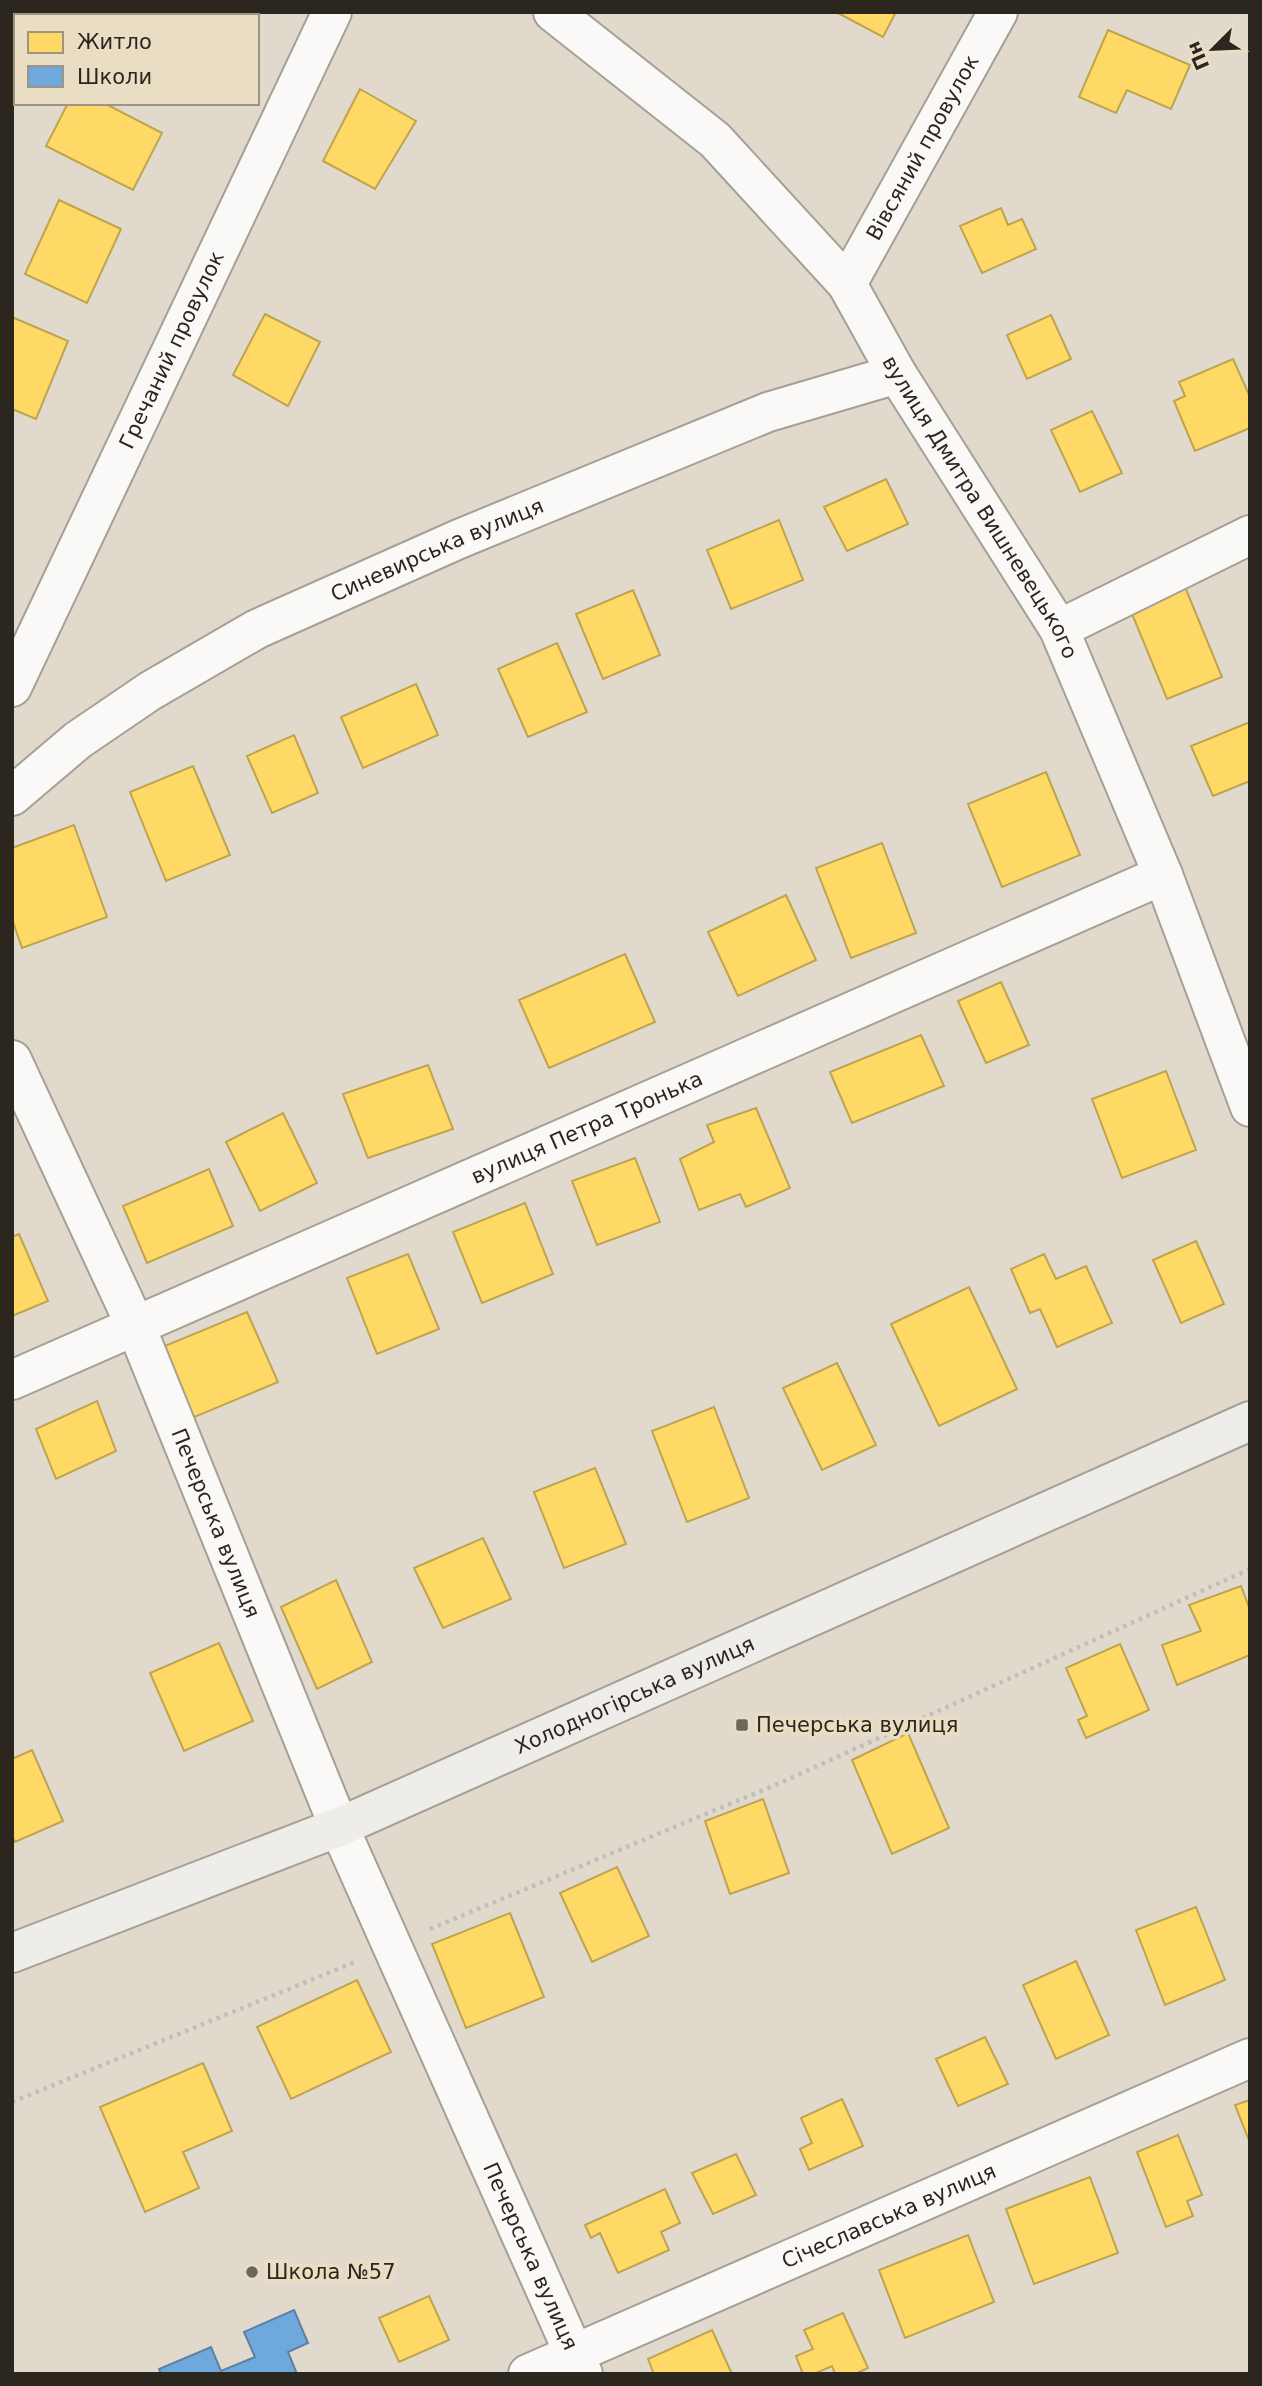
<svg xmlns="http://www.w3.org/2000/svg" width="1262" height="2386" font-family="'DejaVu Sans',sans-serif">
	<rect width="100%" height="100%" fill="#e1dacc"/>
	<path fill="#ffd966" stroke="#bfa450" stroke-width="2" d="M 836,12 L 896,12 L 883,37 Z
		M 1108,30 L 1190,65 L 1171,109 L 1127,90 L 1116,113 L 1079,97 Z
		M 360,89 L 416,121 L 375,189 L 323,161 Z
		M 68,103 L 104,103 L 162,133 L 133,190 L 46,146 Z
		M 59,200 L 121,229 L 87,303 L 25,274 Z
		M 1001,208 L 1008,225 L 1022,219 L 1036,249 L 982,273 L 960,226 Z
		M 265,314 L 320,342 L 288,406 L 233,375 Z
		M 1051,315 L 1071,359 L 1027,379 L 1007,335 Z
		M 12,317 L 68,341 L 36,419 L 12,409 Z
		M 1233,359 L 1250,397 L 1250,428 L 1195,451 L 1174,401 L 1185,396 L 1179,382 Z
		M 1092,411 L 1122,473 L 1080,492 L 1051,430 Z
		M 886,479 L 908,524 L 847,551 L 824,507 Z
		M 779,520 L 803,580 L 731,609 L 707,550 Z
		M 1183,582 L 1222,677 L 1167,699 L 1128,604 Z
		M 633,590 L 660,655 L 603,679 L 576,614 Z
		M 557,643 L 587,712 L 528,737 L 498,669 Z
		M 416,684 L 438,735 L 363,768 L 341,717 Z
		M 1250,722 L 1250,781 L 1213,796 L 1191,746 Z
		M 294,735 L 318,793 L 272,813 L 247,756 Z
		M 193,766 L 230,855 L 166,881 L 130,792 Z
		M 1046,772 L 1080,855 L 1002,887 L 968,804 Z
		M 74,825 L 107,917 L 22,948 L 12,919 L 12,848 Z
		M 882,843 L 916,933 L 851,958 L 816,868 Z
		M 786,895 L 816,960 L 738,996 L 708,932 Z
		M 625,954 L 655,1022 L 549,1068 L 519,1000 Z
		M 1001,982 L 1029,1045 L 986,1063 L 958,1001 Z
		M 921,1035 L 944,1086 L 852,1123 L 830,1072 Z
		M 428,1065 L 453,1129 L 368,1158 L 343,1094 Z
		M 1166,1071 L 1196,1150 L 1122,1178 L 1092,1099 Z
		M 756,1108 L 790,1188 L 746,1207 L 740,1194 L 699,1210 L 680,1159 L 714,1142 L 707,1125 Z
		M 283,1113 L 317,1183 L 260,1211 L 226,1142 Z
		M 635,1158 L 660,1222 L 597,1245 L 572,1181 Z
		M 209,1169 L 233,1226 L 147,1263 L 123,1206 Z
		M 525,1203 L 553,1274 L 482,1303 L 453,1232 Z
		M 19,1234 L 48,1301 L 12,1316 L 12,1237 Z
		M 1196,1241 L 1224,1304 L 1181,1323 L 1153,1260 Z
		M 408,1254 L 439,1329 L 377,1354 L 347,1278 Z
		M 1044,1254 L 1056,1279 L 1086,1266 L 1112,1323 L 1057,1347 L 1040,1309 L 1030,1313 L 1011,1269 Z
		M 969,1287 L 1017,1389 L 939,1426 L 891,1324 Z
		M 247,1312 L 278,1382 L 192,1418 L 160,1348 Z
		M 837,1363 L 876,1445 L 822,1470 L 783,1388 Z
		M 97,1401 L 116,1451 L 56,1479 L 36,1429 Z
		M 714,1407 L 749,1498 L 687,1522 L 652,1431 Z
		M 595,1468 L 626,1544 L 564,1568 L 534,1492 Z
		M 483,1538 L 511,1599 L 443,1628 L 414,1568 Z
		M 336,1580 L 372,1662 L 317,1689 L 281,1607 Z
		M 1241,1586 L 1250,1610 L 1250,1655 L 1177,1685 L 1162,1645 L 1201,1631 L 1189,1605 Z
		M 219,1643 L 253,1721 L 184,1751 L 150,1673 Z
		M 1120,1644 L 1149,1710 L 1086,1738 L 1078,1720 L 1087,1716 L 1066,1668 Z
		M 908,1733 L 949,1828 L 892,1854 L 852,1760 Z
		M 32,1750 L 63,1821 L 15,1842 L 12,1836 L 12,1759 Z
		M 763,1799 L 789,1873 L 730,1894 L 705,1821 Z
		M 617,1867 L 649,1936 L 592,1962 L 560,1893 Z
		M 1196,1907 L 1225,1980 L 1165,2005 L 1136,1930 Z
		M 510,1913 L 544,1997 L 466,2028 L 432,1944 Z
		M 1076,1961 L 1109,2035 L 1056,2059 L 1023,1985 Z
		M 357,1980 L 391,2052 L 291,2099 L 257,2027 Z
		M 985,2037 L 1008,2084 L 958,2106 L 936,2059 Z
		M 203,2063 L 232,2131 L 183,2152 L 199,2188 L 145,2212 L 100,2107 Z
		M 842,2099 L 863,2146 L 809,2170 L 800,2149 L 812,2143 L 801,2118 Z
		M 1250,2100 L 1250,2143 L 1235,2105 Z
		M 1178,2135 L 1202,2195 L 1187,2201 L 1193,2216 L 1166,2227 L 1137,2152 Z
		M 736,2154 L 756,2195 L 713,2214 L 692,2173 Z
		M 1090,2177 L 1118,2253 L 1034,2284 L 1006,2209 Z
		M 665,2189 L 680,2223 L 661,2232 L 669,2250 L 618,2273 L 600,2233 L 591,2238 L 585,2225 Z
		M 968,2235 L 994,2302 L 905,2338 L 879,2270 Z
		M 429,2296 L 449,2340 L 399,2362 L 379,2318 Z
		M 843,2313 L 868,2368 L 855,2374 L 835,2374 L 832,2366 L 814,2374 L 803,2374 L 796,2356 L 813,2349 L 804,2330 Z
		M 712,2330 L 732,2374 L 654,2374 L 648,2359 Z"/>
	<path fill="#6fa8dc" stroke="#5b81a3" stroke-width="2" d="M 294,2310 L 308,2343 L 288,2352 L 297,2374 L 161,2374 L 159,2369 L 211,2347 L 221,2371 L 255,2357 L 244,2332 Z"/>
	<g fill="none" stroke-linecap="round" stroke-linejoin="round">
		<defs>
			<g id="minor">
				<path id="s1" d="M 553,12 L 715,140 L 847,284 L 897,374 L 1059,629 L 1163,875 L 1250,1107"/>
				<path id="s2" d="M 847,284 L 998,12"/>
				<path d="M 1059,629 L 1250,535"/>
				<path id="s3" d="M 12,687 L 332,12"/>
				<path id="s4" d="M 12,796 L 78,740 L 150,691 L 257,629 L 459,539 L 768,412 L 897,374"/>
				<path id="s5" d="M 12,1060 L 136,1327 L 339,1827 L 583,2374"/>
				<path id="s6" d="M 12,1380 L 1163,875"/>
				<path id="s7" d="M 528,2374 L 1250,2058"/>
			</g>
			<g id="secondary">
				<path id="s8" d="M 12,1953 L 339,1827 L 1250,1421"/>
			</g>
		</defs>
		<use href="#minor" stroke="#a4a095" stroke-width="42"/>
		<use href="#secondary" stroke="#a4a095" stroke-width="42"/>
		<path stroke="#c0beba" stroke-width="4.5" stroke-dasharray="3.5 5" stroke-linecap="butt" d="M 430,1929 L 780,1783 L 1250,1569
			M 12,2102 L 355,1962"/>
		<use href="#minor" stroke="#faf9f7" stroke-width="38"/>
		<use href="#secondary" stroke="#efede9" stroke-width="38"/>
	</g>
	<g fill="#6b665b" stroke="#e9dec4" stroke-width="2.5">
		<rect x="735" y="1718" width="14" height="14" rx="3.5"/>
		<circle cx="252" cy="2272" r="7"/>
	</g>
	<g text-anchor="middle" stroke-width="7" stroke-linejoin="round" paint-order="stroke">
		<g font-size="21" fill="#2b271e" stroke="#e9dec4">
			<text dy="7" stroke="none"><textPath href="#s2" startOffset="156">Вівсяний провулок</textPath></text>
			<text dy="7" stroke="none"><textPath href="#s3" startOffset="373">Гречаний провулок</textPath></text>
			<text dy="7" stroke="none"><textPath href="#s1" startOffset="662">вулиця Дмитра Вишневецького</textPath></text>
			<text dy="7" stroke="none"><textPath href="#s4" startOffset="494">Синевирська вулиця</textPath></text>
			<text dy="7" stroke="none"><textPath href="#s6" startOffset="628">вулиця Петра Тронька</textPath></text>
			<text dy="7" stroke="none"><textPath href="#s5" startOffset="506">Печерська вулиця</textPath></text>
			<text dy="7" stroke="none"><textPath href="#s8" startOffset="674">Холодногірська вулиця</textPath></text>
			<text dy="7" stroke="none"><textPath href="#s7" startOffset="394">Січеславська вулиця</textPath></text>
			<text dy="7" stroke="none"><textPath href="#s5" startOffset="1304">Печерська вулиця</textPath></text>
		</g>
		<g font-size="21" fill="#2b271e" stroke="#e9dec4" text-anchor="start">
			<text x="756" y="1732">Печерська вулиця</text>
			<text x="266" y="2279">Школа №57</text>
		</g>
	</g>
	<rect width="1262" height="2386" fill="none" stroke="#2b271e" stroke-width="28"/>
	<rect x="14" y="14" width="245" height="91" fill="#e9dec4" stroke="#9d9582" stroke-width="2"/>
	<rect x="28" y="32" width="35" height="21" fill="#ffd966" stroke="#9d9582" stroke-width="2"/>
	<text x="77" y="49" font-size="21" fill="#2b271e">Житло</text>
	<rect x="28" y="66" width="35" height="21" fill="#6fa8dc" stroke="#9d9582" stroke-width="2"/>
	<text x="77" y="84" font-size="21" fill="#2b271e">Школи</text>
	<g transform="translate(1213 49) rotate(246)" stroke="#e9dec4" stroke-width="5" paint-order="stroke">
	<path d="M0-5L12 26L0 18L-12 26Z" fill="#2b271e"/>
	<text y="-10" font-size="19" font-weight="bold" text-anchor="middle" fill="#2b271e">Пн</text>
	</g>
</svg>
